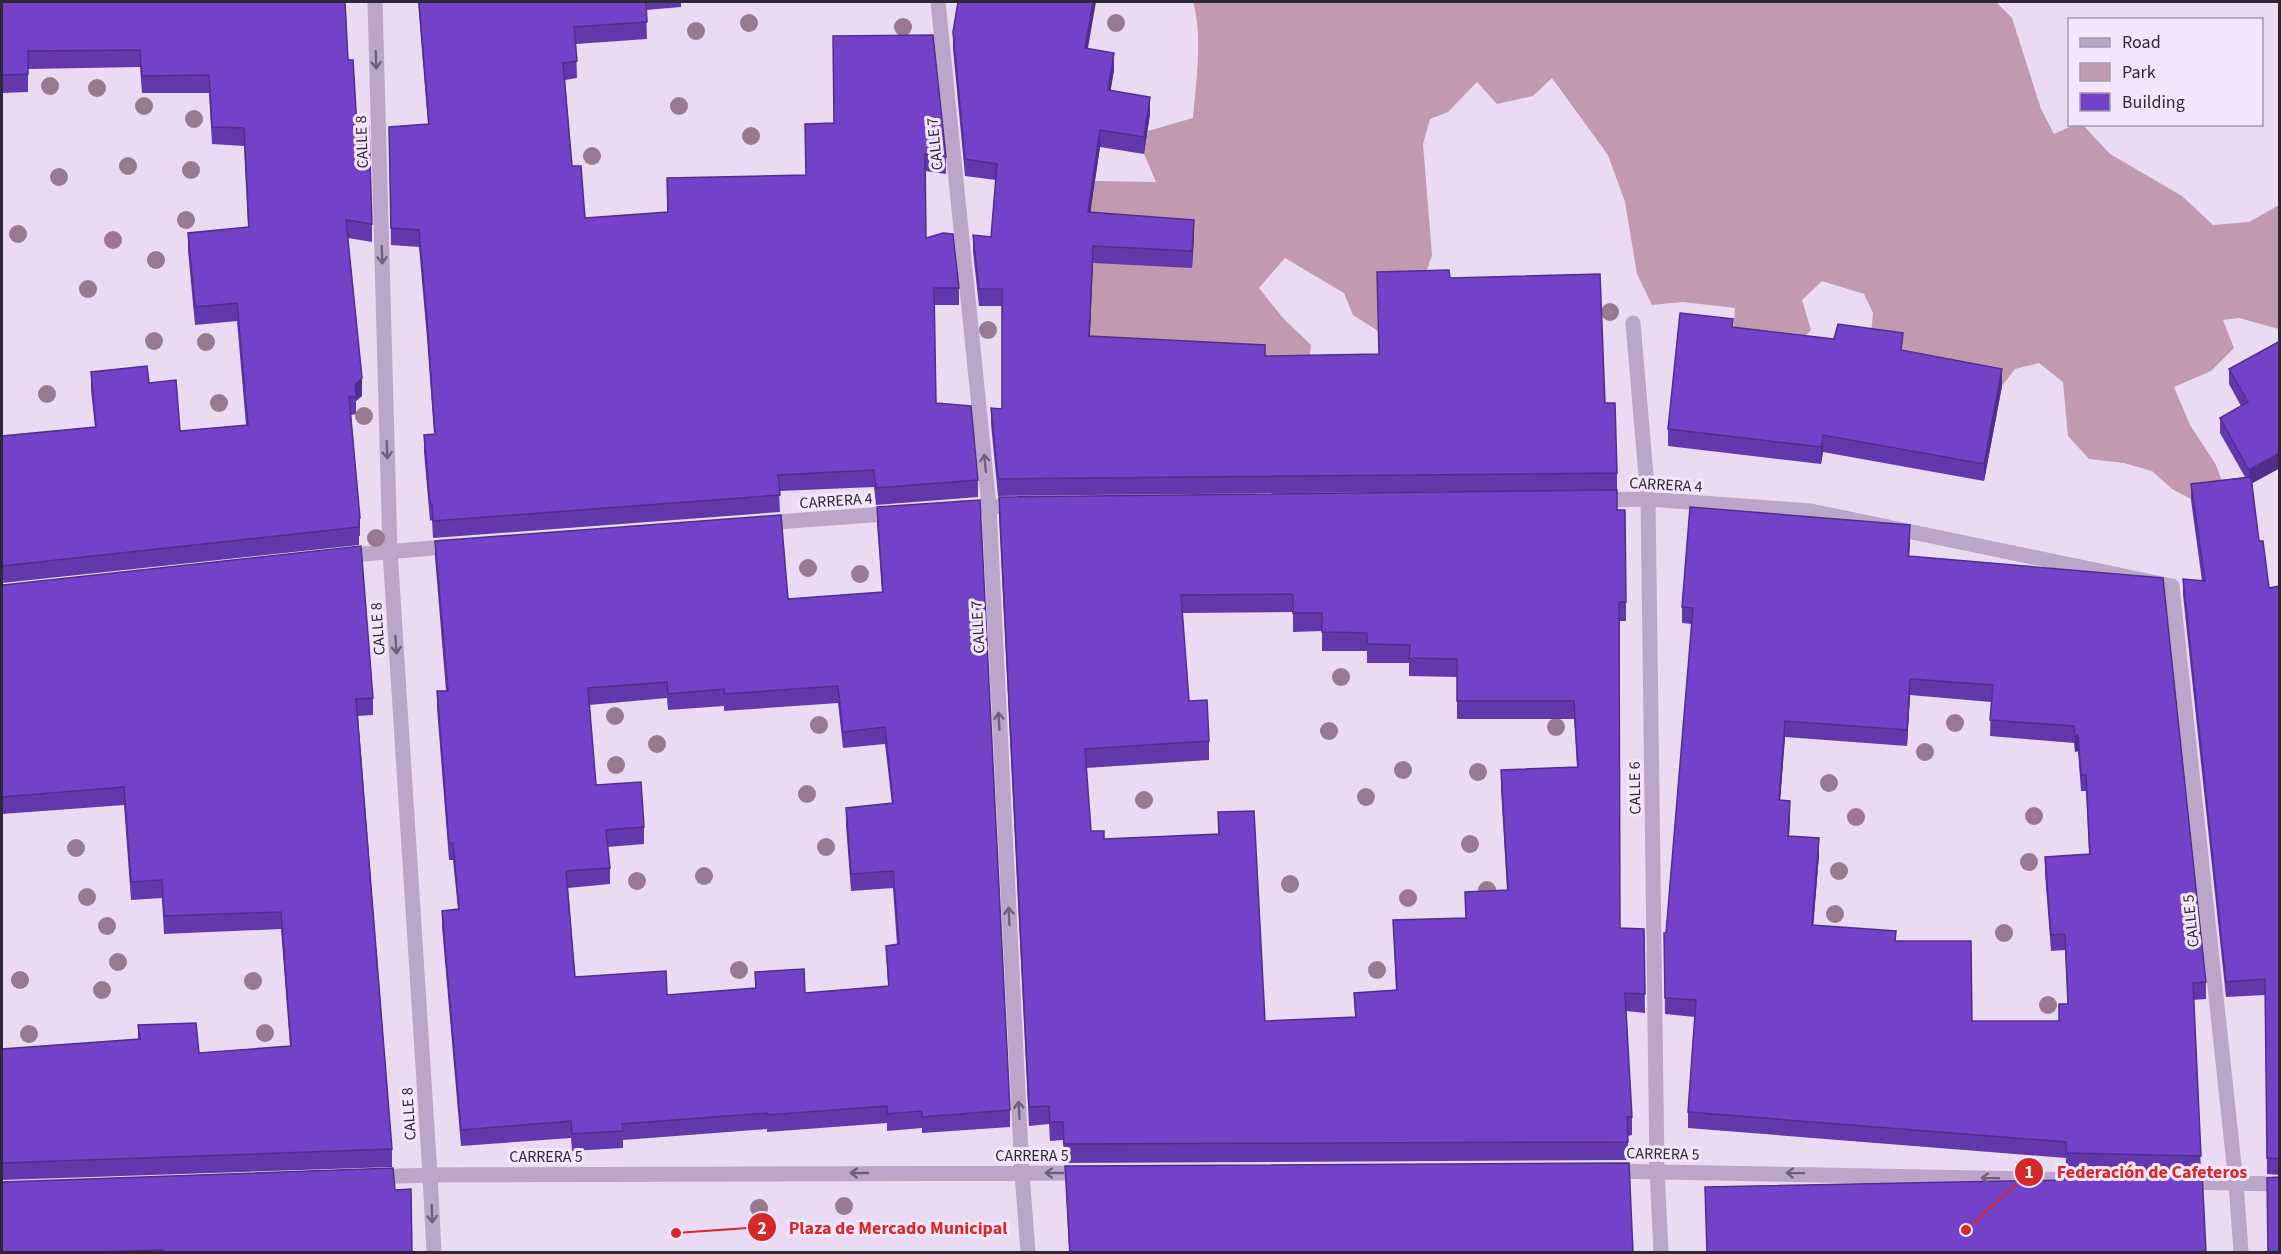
<svg xmlns="http://www.w3.org/2000/svg" width="2281" height="1254" font-family="'Source Sans 3',sans-serif">
	<rect width="100%" height="100%" fill="#eadaf2"/>
	<path fill="#c19aaf" d="M 1193,2 L 1996,2 L 2012,18 L 2041,109 L 2054,134 L 2074,125 L 2083,125 L 2110,154 L 2182,196 L 2213,225 L 2249,222 L 2279,205 L 2279,329 L 2239,318 L 2223,320 L 2234,348 L 2211,371 L 2174,387 L 2190,425 L 2216,465 L 2227,495 L 2191,499 L 2172,489 L 2152,471 L 2124,463 L 2089,459 L 2068,436 L 2063,382 L 2039,363 L 2015,369 L 2002,386 L 1870,345 L 1873,313 L 1864,294 L 1822,281 L 1802,300 L 1811,330 L 1791,351 L 1732,343 L 1735,308 L 1683,302 L 1652,305 L 1637,274 L 1625,202 L 1608,155 L 1552,78 L 1533,96 L 1497,104 L 1477,82 L 1448,112 L 1430,119 L 1423,144 L 1432,255 L 1421,288 L 1377,289 L 1378,331 L 1353,315 L 1344,293 L 1285,258 L 1259,288 L 1282,317 L 1311,345 L 1307,373 L 1105,363 L 1059,309 L 1091,311 L 1093,261 L 1130,264 L 1080,228 L 1083,194 L 1093,195 L 1095,181 L 1156,182 L 1144,154 L 1148,131 L 1193,118 C 1196,82 1203,36 1193,2 Z"/>
	<g fill="none" stroke-linecap="round" stroke-linejoin="round">
		<path stroke="#bba6ca" stroke-width="15" d="M 938,2 L 989,506 L 1022,1173 L 1028,1252
			M 1633,323 L 1648,499 L 1657,1170 L 1661,1252
			M 1596,500 L 1648,499 L 1811,511 L 2172,586 L 2236,1183 L 2241,1252
			M 960,508 L 1017,506
			M 763,523 L 898,513
			M 341,556 L 455,546
			M 1610,1171 L 2084,1180
			M 2183,1182 L 2280,1184
			M 434,1252 L 430,1175 L 1085,1173"/>
		<path stroke="#bba6ca" stroke-width="15" d="M 373,1177 L 430,1175 L 390,551 L 375,2"/>
	</g>
	<g fill="#987990">
		<circle cx="749" cy="23" r="9"/>
		<circle cx="1116" cy="23" r="9"/>
		<circle cx="903" cy="27" r="9"/>
		<circle cx="696" cy="31" r="9"/>
		<circle cx="50" cy="86" r="9"/>
		<circle cx="97" cy="88" r="9"/>
		<circle cx="144" cy="106" r="9"/>
		<circle cx="679" cy="106" r="9"/>
		<circle cx="194" cy="119" r="9"/>
		<circle cx="751" cy="136" r="9"/>
		<circle cx="592" cy="156" r="9"/>
		<circle cx="128" cy="166" r="9"/>
		<circle cx="191" cy="170" r="9"/>
		<circle cx="59" cy="177" r="9"/>
		<circle cx="186" cy="220" r="9"/>
		<circle cx="18" cy="234" r="9"/>
		<circle cx="113" cy="240" r="9"/>
		<circle cx="156" cy="260" r="9"/>
		<circle cx="88" cy="289" r="9"/>
		<circle cx="1610" cy="312" r="9"/>
		<circle cx="988" cy="330" r="9"/>
		<circle cx="154" cy="341" r="9"/>
		<circle cx="206" cy="342" r="9"/>
		<circle cx="47" cy="394" r="9"/>
		<circle cx="219" cy="403" r="9"/>
		<circle cx="364" cy="416" r="9"/>
		<circle cx="376" cy="538" r="9"/>
		<circle cx="808" cy="568" r="9"/>
		<circle cx="860" cy="574" r="9"/>
		<circle cx="1341" cy="677" r="9"/>
		<circle cx="615" cy="716" r="9"/>
		<circle cx="1955" cy="723" r="9"/>
		<circle cx="819" cy="725" r="9"/>
		<circle cx="1556" cy="727" r="9"/>
		<circle cx="1329" cy="731" r="9"/>
		<circle cx="657" cy="744" r="9"/>
		<circle cx="1925" cy="752" r="9"/>
		<circle cx="616" cy="765" r="9"/>
		<circle cx="1403" cy="770" r="9"/>
		<circle cx="1478" cy="772" r="9"/>
		<circle cx="1829" cy="783" r="9"/>
		<circle cx="807" cy="794" r="9"/>
		<circle cx="1366" cy="797" r="9"/>
		<circle cx="1144" cy="800" r="9"/>
		<circle cx="2034" cy="816" r="9"/>
		<circle cx="1856" cy="817" r="9"/>
		<circle cx="1470" cy="844" r="9"/>
		<circle cx="826" cy="847" r="9"/>
		<circle cx="76" cy="848" r="9"/>
		<circle cx="2029" cy="862" r="9"/>
		<circle cx="1839" cy="871" r="9"/>
		<circle cx="704" cy="876" r="9"/>
		<circle cx="637" cy="881" r="9"/>
		<circle cx="1290" cy="884" r="9"/>
		<circle cx="1487" cy="890" r="9"/>
		<circle cx="87" cy="897" r="9"/>
		<circle cx="1408" cy="898" r="9"/>
		<circle cx="1835" cy="914" r="9"/>
		<circle cx="107" cy="926" r="9"/>
		<circle cx="2004" cy="933" r="9"/>
		<circle cx="118" cy="962" r="9"/>
		<circle cx="739" cy="970" r="9"/>
		<circle cx="1377" cy="970" r="9"/>
		<circle cx="20" cy="980" r="9"/>
		<circle cx="253" cy="981" r="9"/>
		<circle cx="102" cy="990" r="9"/>
		<circle cx="2048" cy="1005" r="9"/>
		<circle cx="265" cy="1033" r="9"/>
		<circle cx="29" cy="1034" r="9"/>
		<circle cx="844" cy="1206" r="9"/>
		<circle cx="759" cy="1208" r="9"/>
	</g>
	<path fill="#6438ad" fill-rule="evenodd" d="M 2,2 L 348,60 L 357,127 L 372,224 L 372,242 L 348,238 L 362,396 L 356,401 L 356,414 L 351,415 L 360,518 L 360,536 L 359,536 L 359,545 L 2,583 L 2,436 L 95,427 L 91,390 L 91,372 L 149,383 L 180,431 L 246,425 L 237,321 L 195,325 L 188,251 L 188,233 L 248,228 L 244,146 L 212,144 L 209,93 L 142,93 L 140,67 L 28,69 L 28,92 L 2,93 Z
		M 418,2 L 681,2 L 681,7 L 646,10 L 647,39 L 576,44 L 577,78 L 565,80 L 572,166 L 585,218 L 667,212 L 667,178 L 806,175 L 805,124 L 946,157 L 946,174 L 925,171 L 926,238 L 959,288 L 959,305 L 934,305 L 936,403 L 978,480 L 978,497 L 876,505 L 874,487 L 779,491 L 780,512 L 433,538 L 432,520 L 430,521 L 424,452 L 424,435 L 434,434 L 427,338 L 419,247 L 391,245 L 389,127 L 428,124 Z
		M 953,32 L 1088,49 L 1114,70 L 1110,91 L 1150,114 L 1144,154 L 1100,147 L 1090,212 L 1194,237 L 1192,268 L 1093,263 L 1090,336 L 1265,356 L 1378,354 L 1450,278 L 1605,403 L 1617,473 L 1617,490 L 998,496 L 991,424 L 991,408 L 1002,409 L 1002,306 L 979,306 L 973,252 L 973,235 L 991,237 L 996,180 L 965,176 L 953,49 Z
		M 1733,327 L 2002,386 L 1984,481 L 1823,452 L 1821,464 L 1668,446 L 1668,429 Z
		M 2280,341 L 2280,468 L 2252,483 L 2259,541 L 2269,588 L 2280,586 L 2280,1175 L 2267,1174 L 2265,995 L 2226,997 L 2183,595 L 2183,579 L 2202,581 L 2191,500 L 2191,484 L 2245,477 L 2220,433 L 2220,418 L 2241,406 L 2229,384 L 2229,369 Z
		M 999,497 L 1617,510 L 1626,602 L 1626,621 L 1620,621 L 1620,928 L 1644,929 L 1645,1013 L 1626,1011 L 1632,1117 L 1632,1135 L 1628,1136 L 1628,1160 L 1064,1163 L 1063,1140 L 1050,1141 L 1049,1124 L 1029,1126 L 999,516 ZM 1293,612 L 1293,632 L 1322,631 L 1322,651 L 1367,651 L 1367,663 L 1409,663 L 1409,676 L 1457,677 L 1457,719 L 1574,719 L 1577,767 L 1501,770 L 1501,789 L 1507,890 L 1465,892 L 1466,918 L 1393,920 L 1396,991 L 1354,993 L 1355,1017 L 1265,1021 L 1218,812 L 1218,834 L 1104,839 L 1091,831 L 1086,768 L 1209,760 L 1209,741 L 1189,701 L 1182,613 Z
		M 877,507 L 1010,1110 L 1010,1127 L 922,1133 L 922,1128 L 887,1131 L 887,1123 L 767,1132 L 767,1129 L 623,1140 L 623,1148 L 572,1151 L 571,1138 L 461,1146 L 442,927 L 442,911 L 458,909 L 453,860 L 449,860 L 437,708 L 437,691 L 446,691 L 435,557 L 435,541 L 788,599 L 882,593 L 877,524 ZM 667,698 L 668,710 L 724,706 L 724,711 L 838,703 L 843,748 L 885,744 L 892,804 L 846,808 L 846,825 L 851,891 L 893,888 L 897,945 L 886,946 L 888,986 L 805,993 L 755,972 L 755,988 L 667,995 L 575,977 L 568,888 L 610,884 L 610,868 L 608,847 L 644,844 L 644,827 L 596,785 L 589,705 Z
		M 1910,541 L 1909,556 L 2163,578 L 2206,982 L 2206,999 L 2193,1000 L 2201,1171 L 2206,1252 L 1707,1252 L 1705,1187 L 2065,1180 L 2066,1158 L 1688,1128 L 1688,1112 L 1695,1017 L 1665,1014 L 1664,933 L 1666,933 L 1692,624 L 1682,623 L 1682,607 ZM 1910,695 L 1991,702 L 1990,736 L 2074,743 L 2075,752 L 2078,751 L 2081,791 L 2086,791 L 2089,854 L 2045,857 L 2045,874 L 2051,951 L 2065,950 L 2068,1004 L 2059,1021 L 1972,1021 L 1896,941 L 1813,925 L 1819,855 L 1789,836 L 1790,817 L 1780,800 L 1785,737 L 1907,746 Z
		M 2,584 L 373,698 L 373,715 L 358,716 L 392,1149 L 392,1167 L 2,1180 L 2,1049 L 138,1039 L 138,1025 L 199,1053 L 290,1046 L 281,929 L 164,934 L 162,898 L 131,900 L 124,805 L 2,814 Z
		M 1065,1166 L 1633,1252 L 1069,1252 Z
		M 395,1190 L 412,1252 L 2,1252 Z"/>
	<path fill="#512e8d" d="M 1093,2 L 1096,2 L 1085,65 L 1085,48 Z
		M 1114,53 L 1114,70 L 1108,107 L 1108,90 Z
		M 1150,97 L 1150,114 L 1144,154 L 1144,137 Z
		M 1100,130 L 1100,147 L 1088,229 L 1088,212 Z
		M 1194,220 L 1194,237 L 1192,268 L 1192,251 Z
		M 1093,246 L 1093,263 L 1089,353 L 1089,336 Z
		M 2002,369 L 2002,386 L 1984,481 L 1984,464 Z
		M 362,378 L 362,396 L 356,401 L 355,385 Z
		M 1823,435 L 1823,452 L 1821,464 L 1821,447 Z
		M 2280,453 L 2280,468 L 2249,485 L 2249,470 Z
		M 1910,525 L 1910,541 L 1908,573 L 1908,556 Z
		M 1910,679 L 1910,695 L 1907,746 L 1907,730 Z
		M 1785,721 L 1785,737 L 1779,816 L 1779,800 Z
		M 2078,735 L 2078,751 L 2075,752 L 2075,736 Z
		M 1790,801 L 1790,817 L 1788,852 L 1788,836 Z
		M 1819,838 L 1819,855 L 1812,942 L 1812,925 Z"/>
	<path fill="#7441c9" stroke="#512e8d" stroke-width="1.5" fill-rule="evenodd" d="M 2,2 L 345,2 L 348,60 L 353,60 L 357,127 L 369,127 L 372,224 L 346,220 L 362,378 L 355,385 L 356,396 L 349,397 L 360,518 L 359,518 L 359,527 L 2,566 L 2,436 L 96,427 L 91,372 L 147,366 L 149,383 L 176,380 L 180,431 L 248,425 L 237,303 L 195,307 L 188,233 L 249,227 L 244,128 L 212,127 L 209,75 L 142,76 L 140,50 L 28,51 L 28,74 L 2,75 Z
		M 419,2 L 646,2 L 647,22 L 574,27 L 577,61 L 563,63 L 572,166 L 581,166 L 585,218 L 668,212 L 667,178 L 806,175 L 805,124 L 834,123 L 833,36 L 933,35 L 946,157 L 925,154 L 926,238 L 943,233 L 953,234 L 959,288 L 934,288 L 936,403 L 971,406 L 978,480 L 876,488 L 874,470 L 778,475 L 780,495 L 433,521 L 432,504 L 430,504 L 424,435 L 435,434 L 427,321 L 419,230 L 391,228 L 389,127 L 429,124 Z
		M 958,2 L 1093,2 L 1085,48 L 1114,53 L 1108,90 L 1150,97 L 1144,137 L 1100,130 L 1088,212 L 1194,220 L 1192,251 L 1093,246 L 1089,336 L 1265,345 L 1265,356 L 1379,354 L 1377,272 L 1449,270 L 1450,278 L 1600,274 L 1605,403 L 1615,403 L 1617,473 L 998,479 L 991,408 L 1002,409 L 1002,289 L 979,289 L 973,235 L 991,237 L 997,164 L 965,159 L 953,32 Z
		M 1680,313 L 1733,319 L 1732,327 L 1834,339 L 1838,324 L 1903,333 L 1901,350 L 2002,369 L 1984,464 L 1823,435 L 1821,447 L 1668,429 Z
		M 2280,341 L 2280,453 L 2249,470 L 2220,418 L 2248,402 L 2229,369 Z
		M 2251,477 L 2259,541 L 2263,541 L 2269,588 L 2280,586 L 2280,1159 L 2267,1158 L 2265,979 L 2226,982 L 2183,579 L 2205,581 L 2191,484 Z
		M 1617,490 L 1617,510 L 1625,510 L 1626,602 L 1619,602 L 1620,928 L 1644,929 L 1645,994 L 1625,993 L 1632,1117 L 1627,1117 L 1628,1142 L 1064,1144 L 1063,1122 L 1050,1122 L 1049,1106 L 1029,1107 L 999,497 ZM 1293,594 L 1293,613 L 1322,613 L 1322,632 L 1367,633 L 1367,644 L 1410,645 L 1409,658 L 1457,659 L 1457,701 L 1574,701 L 1578,767 L 1501,770 L 1508,890 L 1465,892 L 1466,918 L 1393,920 L 1397,990 L 1354,993 L 1356,1017 L 1265,1021 L 1254,811 L 1218,812 L 1219,834 L 1104,839 L 1104,831 L 1091,831 L 1085,749 L 1209,741 L 1207,700 L 1189,701 L 1181,595 Z
		M 980,500 L 1010,1110 L 922,1117 L 922,1111 L 887,1114 L 887,1106 L 767,1115 L 767,1113 L 622,1124 L 623,1131 L 572,1134 L 571,1121 L 461,1130 L 442,911 L 459,909 L 453,843 L 449,843 L 437,691 L 448,691 L 435,541 L 781,515 L 788,599 L 883,592 L 877,507 ZM 667,682 L 668,694 L 724,689 L 724,694 L 838,686 L 843,732 L 885,727 L 893,803 L 846,808 L 851,874 L 893,871 L 899,944 L 886,946 L 889,986 L 805,993 L 804,969 L 755,972 L 756,988 L 667,995 L 666,971 L 575,977 L 566,871 L 610,868 L 606,830 L 644,827 L 641,782 L 596,785 L 588,688 Z
		M 1690,507 L 1910,525 L 1908,556 L 2163,578 L 2206,982 L 2193,983 L 2201,1156 L 2066,1153 L 2066,1142 L 1688,1112 L 1696,1000 L 1665,998 L 1664,933 L 1666,933 L 1693,608 L 1682,607 ZM 1910,679 L 1993,685 L 1990,720 L 2074,726 L 2075,736 L 2078,735 L 2081,775 L 2086,775 L 2090,854 L 2045,857 L 2051,935 L 2065,934 L 2068,1004 L 2059,1004 L 2059,1021 L 1972,1021 L 1971,941 L 1895,941 L 1896,931 L 1812,925 L 1819,838 L 1788,836 L 1790,801 L 1779,800 L 1785,721 L 1907,730 Z
		M 361,546 L 373,698 L 356,699 L 392,1149 L 2,1163 L 2,1049 L 140,1039 L 138,1025 L 196,1023 L 199,1053 L 291,1046 L 281,912 L 164,916 L 162,880 L 131,882 L 124,787 L 2,797 L 2,584 L 3,585 Z
		M 1629,1163 L 1633,1252 L 1070,1252 L 1065,1166 Z
		M 393,1168 L 395,1190 L 411,1189 L 412,1252 L 163,1252 L 163,1250 L 95,1252 L 2,1252 L 2,1182 Z
		M 2065,1168 L 2202,1171 L 2206,1252 L 1707,1252 L 1705,1187 L 2065,1180 Z
		M 2280,1177 L 2280,1252 L 2268,1252 L 2267,1178 Z"/>
	<defs><path id="oneway-shaft" d="M-6 0H5M1.5-3L5.5 0L1.5 3" fill="none" stroke-width="1.6" stroke-linecap="round" stroke-linejoin="round" transform="scale(1.5)"/></defs>
	<g stroke="#6d6079">
		<use href="#oneway-shaft" transform="translate(376 60) rotate(88)"/>
		<use href="#oneway-shaft" transform="translate(382 255) rotate(88)"/>
		<use href="#oneway-shaft" transform="translate(387 450) rotate(88)"/>
		<use href="#oneway-shaft" transform="translate(985 463) rotate(-96)"/>
		<use href="#oneway-shaft" transform="translate(396 645) rotate(86)"/>
		<use href="#oneway-shaft" transform="translate(999 721) rotate(-93)"/>
		<use href="#oneway-shaft" transform="translate(1009 916) rotate(-93)"/>
		<use href="#oneway-shaft" transform="translate(1019 1110) rotate(-93)"/>
		<use href="#oneway-shaft" transform="translate(859 1173) rotate(180)"/>
		<use href="#oneway-shaft" transform="translate(1054 1173) rotate(180)"/>
		<use href="#oneway-shaft" transform="translate(1795 1173) rotate(-179)"/>
		<use href="#oneway-shaft" transform="translate(1990 1178) rotate(-179)"/>
		<use href="#oneway-shaft" transform="translate(432 1214) rotate(88)"/>
	</g>
	<g text-anchor="middle" stroke-width="6" stroke-linejoin="round" paint-order="stroke">
		<g font-size="16" fill="#2e2736" stroke="#f3e6fa">
			<text transform="translate(361 142) rotate(-92)" y="6">CALLE 8</text>
			<text transform="translate(934 144) rotate(-96)" y="6">CALLE 7</text>
			<text transform="translate(1666 484) rotate(3)" y="6">CARRERA 4</text>
			<text transform="translate(836 500) rotate(-4)" y="6">CARRERA 4</text>
			<text transform="translate(977 627) rotate(-93)" y="6">CALLE 7</text>
			<text transform="translate(377 629) rotate(-94)" y="6">CALLE 8</text>
			<text transform="translate(1634 788) rotate(-91)" y="6">CALLE 6</text>
			<text transform="translate(2190 921) rotate(-96)" y="6">CALLE 5</text>
			<text transform="translate(408 1114) rotate(-94)" y="6">CALLE 8</text>
			<text transform="translate(1663 1153) rotate(1)" y="6">CARRERA 5</text>
			<text x="1032" y="1161">CARRERA 5</text>
			<text x="546" y="1162">CARRERA 5</text>
		</g>
	</g>
	<path fill="none" stroke="#d62828" stroke-width="2" d="M1966 1230L2029 1172M676 1233L762 1227"/>
	<g fill="#d62828" stroke="#f3e6fa" stroke-width="2">
		<circle cx="1966" cy="1230" r="6"/>
		<circle cx="676" cy="1233" r="6"/>
		<circle cx="2029" cy="1172" r="15"/>
		<circle cx="762" cy="1227" r="15"/>
	</g>
	<g font-size="18" text-anchor="middle" font-weight="bold" fill="#fff">
		<text x="2029" y="1178">1</text>
		<text x="762" y="1234">2</text>
	</g>
	<g font-size="18" text-anchor="middle" font-weight="bold" fill="#d62828" stroke="#f3e6fa" stroke-width="6" stroke-linejoin="round" paint-order="stroke">
		<text x="2152" y="1178">Federación de Cafeteros</text>
		<text x="898" y="1234">Plaza de Mercado Municipal</text>
	</g>
	<rect width="2281" height="1254" fill="none" stroke="#2e2736" stroke-width="6"/>
	<rect x="2068" y="18" width="195" height="108" fill="#f3e6fa" stroke="#a49aac" stroke-width="1.5"/>
	<rect x="2080" y="38" width="30" height="9" fill="#bba6ca" stroke="#a49aac" stroke-width="1.5"/>
	<text x="2122" y="48" font-size="18" fill="#2e2736">Road</text>
	<rect x="2080" y="63" width="30" height="18" fill="#c19aaf" stroke="#a49aac" stroke-width="1.5"/>
	<text x="2122" y="78" font-size="18" fill="#2e2736">Park</text>
	<rect x="2080" y="93" width="30" height="18" fill="#7441c9" stroke="#a49aac" stroke-width="1.5"/>
	<text x="2122" y="108" font-size="18" fill="#2e2736">Building</text>
</svg>
